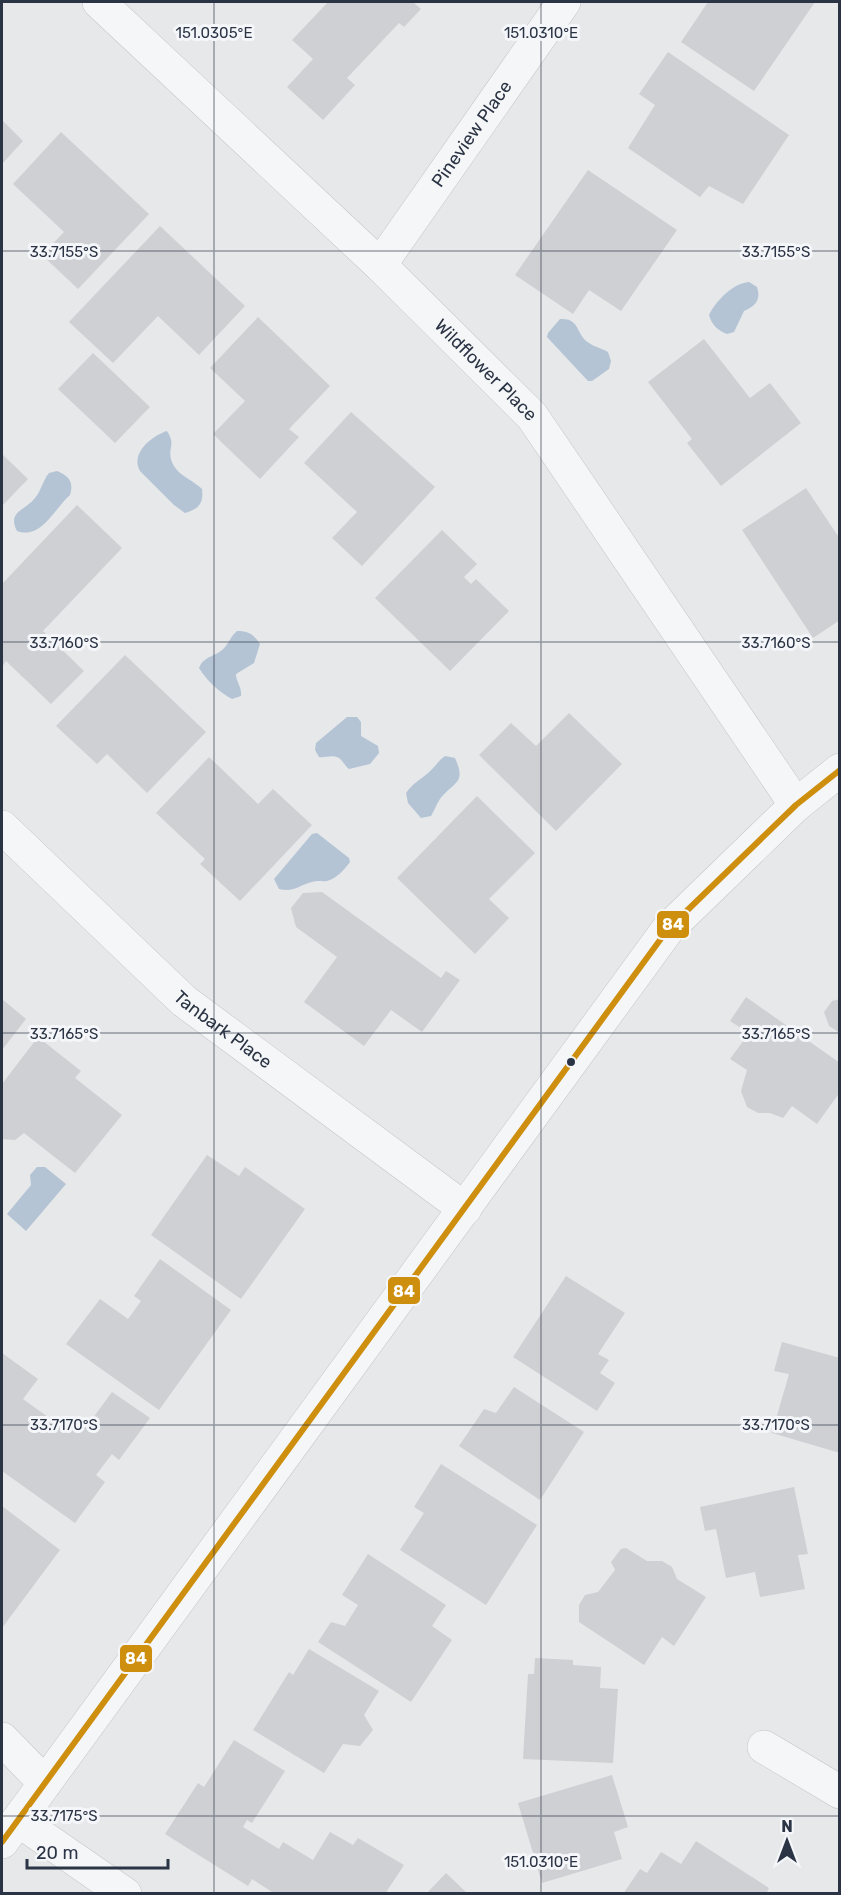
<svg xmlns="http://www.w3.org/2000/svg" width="841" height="1895" font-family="Rubik,sans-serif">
	<rect width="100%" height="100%" fill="#e6e8ea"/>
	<path fill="#b4c4d5" d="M 749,282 L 757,287 C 761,300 756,306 744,311 L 734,332 L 727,334 C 717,330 712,325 709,315 C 716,301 733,283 749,282 Z
		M 560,319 C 578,318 576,330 585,340 C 591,346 601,348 608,352 L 611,361 L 609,369 L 592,381 L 588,381 L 547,337 L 548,333 Z
		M 167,431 C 176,445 168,446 171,459 C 175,475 192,479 202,489 C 204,504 198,509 185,513 L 174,505 L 140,471 C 130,454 151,436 167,431 Z
		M 57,471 C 69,476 74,482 70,495 C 54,509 41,540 17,531 C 7,511 25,511 35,498 C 41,491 43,480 49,473 Z
		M 237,631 C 249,631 253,634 260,644 L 254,663 L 236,674 C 236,682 242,687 241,696 L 232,699 C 219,692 207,681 199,668 C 204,655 217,657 225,647 C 230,641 231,636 237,631 Z
		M 347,717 L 357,717 L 361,722 L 361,736 L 378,746 L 379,753 L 370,764 L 349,769 C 345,766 343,761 339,758 C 333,754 325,758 319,757 L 315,750 L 316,743 Z
		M 445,756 L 455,758 C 467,784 453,782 440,799 C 437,803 434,811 431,816 L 421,818 L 408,803 L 406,793 C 413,783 420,780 428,773 C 435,767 438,761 445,756 Z
		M 317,833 L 349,858 L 350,862 C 344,870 337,878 327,881 C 322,882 317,880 312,882 C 300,885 292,893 279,889 L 274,879 L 312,834 Z
		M 37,1167 L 45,1167 L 66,1184 L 26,1231 L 7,1214 L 31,1185 L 30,1175 Z"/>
	<path fill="#ced0d3" d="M 328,2 L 413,2 L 421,9 L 404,27 L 399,23 L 347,78 L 355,85 L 323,120 L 287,87 L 313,59 L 292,40 Z
		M 708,2 L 815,2 L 754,91 L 681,42 Z
		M 668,52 L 789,135 L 743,204 L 709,186 L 700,197 L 628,148 L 655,105 L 639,94 Z
		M 2,120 L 23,141 L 2,164 Z
		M 61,132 L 149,214 L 78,289 L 42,255 L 64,232 L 13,184 Z
		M 588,170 L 677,230 L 621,311 L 589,290 L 573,314 L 515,275 Z
		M 160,226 L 245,306 L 199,355 L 158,316 L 113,363 L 69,322 Z
		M 258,317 L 330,386 L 289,429 L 299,437 L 260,479 L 213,434 L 245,401 L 210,368 Z
		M 704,339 L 750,398 L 770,383 L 801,423 L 721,486 L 687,443 L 692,439 L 648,382 Z
		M 93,353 L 150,407 L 115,443 L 58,389 Z
		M 351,412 L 435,487 L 362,566 L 332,538 L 357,512 L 304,463 Z
		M 2,454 L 28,479 L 2,506 Z
		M 806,488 L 840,539 L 840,620 L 813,638 L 742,530 Z
		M 77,505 L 122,548 L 43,631 L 84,671 L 51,704 L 6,661 L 2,667 L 2,584 Z
		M 442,530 L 477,564 L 464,577 L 471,584 L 476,579 L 509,611 L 450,671 L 375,598 Z
		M 125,655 L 206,732 L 147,793 L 107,754 L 97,764 L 56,726 Z
		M 569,713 L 622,764 L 556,831 L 479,755 L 511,723 L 536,746 Z
		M 209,757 L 258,804 L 273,789 L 312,825 L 240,901 L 200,864 L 205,859 L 156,813 Z
		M 477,796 L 535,853 L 489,899 L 509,918 L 475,954 L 397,878 Z
		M 322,892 L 441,978 L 446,971 L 460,980 L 422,1032 L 391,1010 L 364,1046 L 304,1002 L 337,957 L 296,927 L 291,908 L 303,893 Z
		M 746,997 L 840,1063 L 840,1092 L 817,1124 L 792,1106 L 783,1118 L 770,1113 L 758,1113 L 747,1107 L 741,1091 L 747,1070 L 730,1059 L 749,1033 L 730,1021 Z
		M 2,999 L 26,1019 L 2,1050 Z
		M 840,999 L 840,1033 L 829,1026 L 824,1012 L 832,1001 Z
		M 38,1037 L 81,1071 L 75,1078 L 122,1115 L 75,1173 L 24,1133 L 15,1140 L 2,1139 L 2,1084 Z
		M 207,1155 L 239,1176 L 245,1167 L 305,1209 L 241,1299 L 151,1235 Z
		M 160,1259 L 231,1310 L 159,1410 L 66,1344 L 100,1299 L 128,1319 L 141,1301 L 134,1296 Z
		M 566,1276 L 625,1313 L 598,1354 L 609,1360 L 600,1373 L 615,1383 L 597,1411 L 513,1357 Z
		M 782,1342 L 840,1358 L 840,1453 L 772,1433 L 789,1374 L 774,1371 Z
		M 2,1353 L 38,1379 L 23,1399 L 69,1432 L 77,1420 L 87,1426 L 112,1392 L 150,1418 L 119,1460 L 112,1454 L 96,1475 L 105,1482 L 75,1523 L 2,1471 Z
		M 514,1387 L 584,1432 L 540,1500 L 459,1446 L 484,1409 L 496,1413 Z
		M 441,1464 L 537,1525 L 486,1605 L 400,1550 L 424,1513 L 414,1507 Z
		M 794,1487 L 808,1554 L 798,1555 L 805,1589 L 760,1597 L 755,1572 L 726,1578 L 716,1529 L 705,1531 L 700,1507 Z
		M 2,1506 L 60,1550 L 2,1628 Z
		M 626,1548 L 647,1561 L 662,1561 L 672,1567 L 677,1579 L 706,1597 L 674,1646 L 662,1637 L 644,1665 L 579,1622 L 579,1605 L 585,1595 L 598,1592 L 615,1570 L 611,1562 L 621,1549 Z
		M 368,1554 L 446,1605 L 432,1626 L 452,1640 L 411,1702 L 318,1642 L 331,1622 L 345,1626 L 358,1605 L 342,1595 Z
		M 309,1649 L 379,1691 L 364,1715 L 373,1730 L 360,1746 L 343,1744 L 324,1773 L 253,1730 L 289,1672 L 293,1675 Z
		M 535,1658 L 573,1660 L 573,1665 L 601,1667 L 600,1688 L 618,1689 L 613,1763 L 523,1759 L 528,1674 L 534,1674 Z
		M 234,1740 L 285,1771 L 252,1823 L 247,1820 L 243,1827 L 279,1849 L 283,1842 L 313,1860 L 330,1832 L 353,1845 L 358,1838 L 404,1865 L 385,1894 L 275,1894 L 252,1879 L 248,1886 L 165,1834 L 198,1783 L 204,1787 Z
		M 612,1775 L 628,1827 L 614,1832 L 622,1859 L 542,1883 L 518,1803 Z
		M 696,1841 L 769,1888 L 766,1894 L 623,1894 L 640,1869 L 647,1873 L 661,1852 L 681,1864 Z
		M 446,1873 L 468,1894 L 426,1894 Z"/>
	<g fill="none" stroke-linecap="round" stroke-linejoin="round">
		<defs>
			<g id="minor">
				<path id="s1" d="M 99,2 L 380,265 L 532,416 L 796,805"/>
				<path id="s2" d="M 380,265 L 564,2"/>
				<path id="s3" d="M 2,827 L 184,1001 L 465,1209"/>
				<path d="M 2,1739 L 45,1783"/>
				<path d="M 764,1747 L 840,1792"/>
				<path d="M 18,1820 L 125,1894"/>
				<path d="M 2,1842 L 668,929 L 796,805 L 840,770"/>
			</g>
		</defs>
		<use href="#minor" stroke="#c4c6c8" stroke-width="34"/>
		<use href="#minor" stroke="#f5f6f7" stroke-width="33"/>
		<defs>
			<path id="bus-1" d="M 2,1842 L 668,929 L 796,805 L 840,770"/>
		</defs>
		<use href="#bus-1" stroke="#f4f6f9" stroke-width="10"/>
		<use href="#bus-1" stroke="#ce8f0e" stroke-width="6"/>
	</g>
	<path fill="none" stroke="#2b3445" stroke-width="1.5" stroke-opacity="0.45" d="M 214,2 L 214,1894M 541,2 L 541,1894M 2,251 L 840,251M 2,642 L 840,642M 2,1033 L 840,1033M 2,1425 L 840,1425M 2,1816 L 840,1816"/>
	<circle fill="#2b3445" stroke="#f4f6f9" stroke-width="2" cx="571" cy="1062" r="5"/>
	<g text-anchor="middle" stroke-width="6" stroke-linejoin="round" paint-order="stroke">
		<g font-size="18" fill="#2b3445" stroke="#f4f6f9">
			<text dy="6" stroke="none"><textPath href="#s2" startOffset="160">Pineview Place</textPath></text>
			<text dy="6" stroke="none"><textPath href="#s1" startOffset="534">Wildflower Place</textPath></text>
			<text dy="6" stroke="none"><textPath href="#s3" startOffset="300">Tanbark Place</textPath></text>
		</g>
	</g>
	<g font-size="15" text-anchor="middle" fill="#2b3445" stroke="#f4f6f9" stroke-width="6" stroke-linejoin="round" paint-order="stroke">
		<text x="214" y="38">151.0305°E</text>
		<text x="541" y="38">151.0310°E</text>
		<text x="64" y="257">33.7155°S</text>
		<text x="776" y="257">33.7155°S</text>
		<text x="64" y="648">33.7160°S</text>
		<text x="776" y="648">33.7160°S</text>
		<text x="64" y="1039">33.7165°S</text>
		<text x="776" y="1039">33.7165°S</text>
		<text x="64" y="1430">33.7170°S</text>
		<text x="776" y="1430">33.7170°S</text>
		<text x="64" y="1821">33.7175°S</text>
		<text x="541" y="1867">151.0310°E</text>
	</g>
	<g stroke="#f4f6f9" stroke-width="2">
		<rect x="656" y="910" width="34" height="29" rx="6" fill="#ce8f0e"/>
		<rect x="387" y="1276" width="34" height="29" rx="6" fill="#ce8f0e"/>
		<rect x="119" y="1644" width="34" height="29" rx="6" fill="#ce8f0e"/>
	</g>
	<g font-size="16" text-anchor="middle" font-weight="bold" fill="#fff">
		<text x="673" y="930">84</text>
		<text x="404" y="1297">84</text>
		<text x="136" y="1664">84</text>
	</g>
	<rect width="841" height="1895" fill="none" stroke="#2b3445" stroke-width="6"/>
	<g transform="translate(787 1841)" stroke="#f4f6f9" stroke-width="4.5" paint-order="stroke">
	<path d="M0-4.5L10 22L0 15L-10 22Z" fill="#2b3445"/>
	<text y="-9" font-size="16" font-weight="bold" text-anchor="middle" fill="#2b3445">N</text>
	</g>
	<path d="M27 1859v9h141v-9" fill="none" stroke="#2b3445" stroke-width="3"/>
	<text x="36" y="1859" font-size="18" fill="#2b3445" stroke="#f4f6f9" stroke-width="4.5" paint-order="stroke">20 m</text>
</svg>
